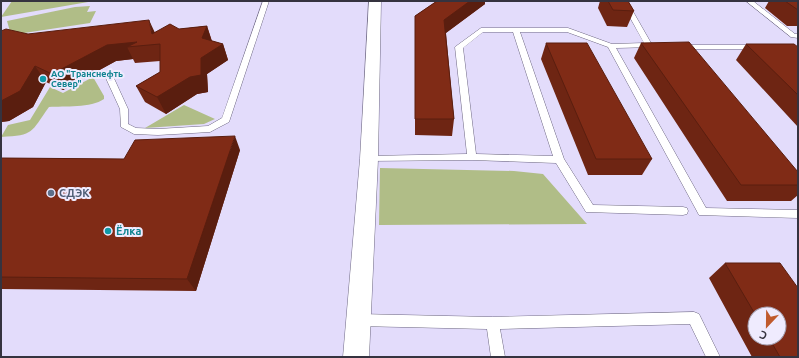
<svg xmlns="http://www.w3.org/2000/svg" width="799" height="358" font-family="Ubuntu,sans-serif">
	<rect width="100%" height="100%" fill="#e3dcfb"/>
	<path fill="#b0bd87" d="M 12,1 L 94,1 L 1,17 Z
		M 90,6 L 87,12 L 96,11 L 90,23 L 11,35 L 7,21 L 75,7 Z
		M 93,77 L 104,96 L 104,99 C 91,108 64,106 49,107 C 30,133 35,135 1,137 L 8,125 L 30,120 L 50,87 L 63,93 Z
		M 184,105 L 215,119 L 204,124 L 145,128 Z
		M 380,168 L 514,171 L 543,174 L 587,224 L 379,225 Z"/>
	<g fill="none" stroke-linecap="round" stroke-linejoin="round">
		<defs>
			<path id="service" d="M 263,1 L 269,1 L 229,122 L 210,132 L 158,135 L 134,134 L 121,127 L 120,109 L 104,74 L 105,72 L 108,72 L 112,74 L 128,109 L 128,124 L 136,128 L 158,129 L 208,126 L 222,118 Z
				M 621,1 L 627,1 L 651,43 L 658,45 L 654,47 L 616,48 L 706,208 L 798,210 L 798,218 L 699,215 L 608,47 L 567,32 L 520,32 L 564,159 L 593,205 L 683,207 L 687,208 L 688,211 L 687,214 L 683,215 L 586,212 L 556,163 L 472,160 L 366,161 L 364,159 L 369,156 L 467,154 L 455,47 L 481,28 L 568,28 L 612,44 L 644,43 ZM 483,32 L 513,32 L 553,156 L 476,154 L 463,48 Z
				M 746,1 L 753,1 L 795,34 L 798,34 L 798,38 L 791,37 Z
				M 677,45 L 756,45 L 760,47 L 756,49 L 680,49 L 676,47 Z
				M 694,312 L 699,314 L 720,357 L 706,357 L 690,324 L 500,329 L 505,357 L 491,357 L 487,329 L 358,326 L 353,324 L 352,320 L 353,316 L 358,314 L 492,317 Z"/>
			<path id="minor" d="M 369,1 L 381,1 L 378,159 L 369,357 L 343,357 L 360,159 Z"/>
		</defs>
		<use href="#service" stroke="#6e6883" stroke-width="1"/>
		<use href="#minor" stroke="#6e6883" stroke-width="1"/>
		<use href="#service" fill="#fff" fill-rule="evenodd"/>
		<use href="#minor" fill="#fff" fill-rule="evenodd"/>
	</g>
	<path fill="#6e2513" fill-rule="evenodd" d="M 437,1 L 485,1 L 485,4 L 446,33 L 454,119 L 452,136 L 415,135 L 415,16 Z
		M 600,1 L 628,1 L 634,11 L 627,27 L 607,26 L 598,8 Z
		M 769,1 L 798,1 L 798,26 L 787,26 L 765,8 Z
		M 207,26 L 212,41 L 223,44 L 228,60 L 207,74 L 208,92 L 197,94 L 166,114 L 145,102 L 136,86 L 160,72 L 160,61 L 135,63 L 133,59 L 116,61 L 63,90 L 46,82 L 33,107 L 9,121 L 1,122 L 1,31 L 28,34 L 155,32 L 179,29 Z
		M 546,43 L 652,159 L 642,175 L 588,175 L 541,59 Z
		M 641,43 L 798,172 L 798,195 L 791,201 L 727,201 L 634,58 Z
		M 746,44 L 798,47 L 798,127 L 736,60 Z
		M 240,150 L 196,291 L 1,289 L 1,158 L 124,159 Z
		M 725,263 L 798,357 L 752,357 L 709,278 ZM 755,314 L 779,338 L 755,338 Z"/>
	<path fill="#5a1e0f" d="M 470,1 L 485,1 L 485,4 L 443,35 L 444,20 Z
		M 149,20 L 156,35 L 152,34 Z
		M 207,26 L 212,42 L 202,38 Z
		M 137,42 L 127,47 L 133,59 L 116,61 L 63,90 L 52,74 L 107,45 Z
		M 223,44 L 228,60 L 207,74 L 208,92 L 197,94 L 166,114 L 157,97 L 201,58 Z
		M 35,66 L 46,82 L 33,107 L 9,121 L 1,122 L 1,101 Z
		M 235,136 L 240,150 L 196,291 L 187,279 Z"/>
	<path fill="#802b16" stroke="#5a1e0f" d="M 437,1 L 470,1 L 444,20 L 454,119 L 415,119 L 415,16 Z
		M 608,1 L 628,1 L 634,11 L 613,10 Z
		M 785,1 L 798,1 L 798,10 Z
		M 149,20 L 152,34 L 170,24 L 179,29 L 207,26 L 202,38 L 223,44 L 201,58 L 201,75 L 190,77 L 157,97 L 136,86 L 160,72 L 160,44 L 127,47 L 137,42 L 107,45 L 52,74 L 35,66 L 20,91 L 1,101 L 1,31 L 6,29 L 28,34 Z
		M 689,42 L 798,172 L 798,185 L 741,185 L 641,43 Z
		M 546,43 L 587,43 L 652,159 L 596,159 Z
		M 746,44 L 794,44 L 798,47 L 798,95 Z
		M 235,136 L 187,279 L 1,277 L 1,158 L 124,159 L 135,140 Z
		M 725,263 L 780,263 L 798,288 L 798,357 L 780,357 L 769,338 L 779,338 L 779,314 L 755,314 Z"/>
	<g fill="#0f9aa8" stroke="#efebfe" stroke-width="1.5">
		<circle cx="43" cy="79" r="4"/>
		<circle cx="108" cy="231" r="4"/>
	</g>
	<circle fill="#5c6f8a" stroke="#efebfe" stroke-width="1.5" cx="51" cy="193" r="4"/>
	<g text-anchor="middle" stroke-width="4" stroke-linejoin="round" paint-order="stroke">
		<g font-size="9" font-weight="bold" fill="#0d838f" stroke="#efebfe" text-anchor="start">
			<text x="51" y="77">АО "Транснефть<tspan x="51" dy="10">Север"</tspan></text>
		</g>
		<g font-size="11" font-weight="bold" fill="#4e5e75" stroke="#efebfe" text-anchor="start">
			<text x="59" y="197">СДЭК</text>
		</g>
		<g font-size="11" font-weight="bold" fill="#0d838f" stroke="#efebfe" text-anchor="start">
			<text x="116" y="235">Ёлка</text>
		</g>
	</g>
	<rect width="799" height="358" fill="none" stroke="#35333f" stroke-width="4"/>
	<g transform="translate(767 326) rotate(202)"><circle r="19" fill="#efebfe" stroke="#a5a1b2"/>
	<path d="M0-3L7 15L0 10L-7 15Z" fill="#c05a2d"/>
	<text y="-6" font-size="11" font-weight="bold" text-anchor="middle" fill="#35333f">С</text>
	</g>
</svg>
